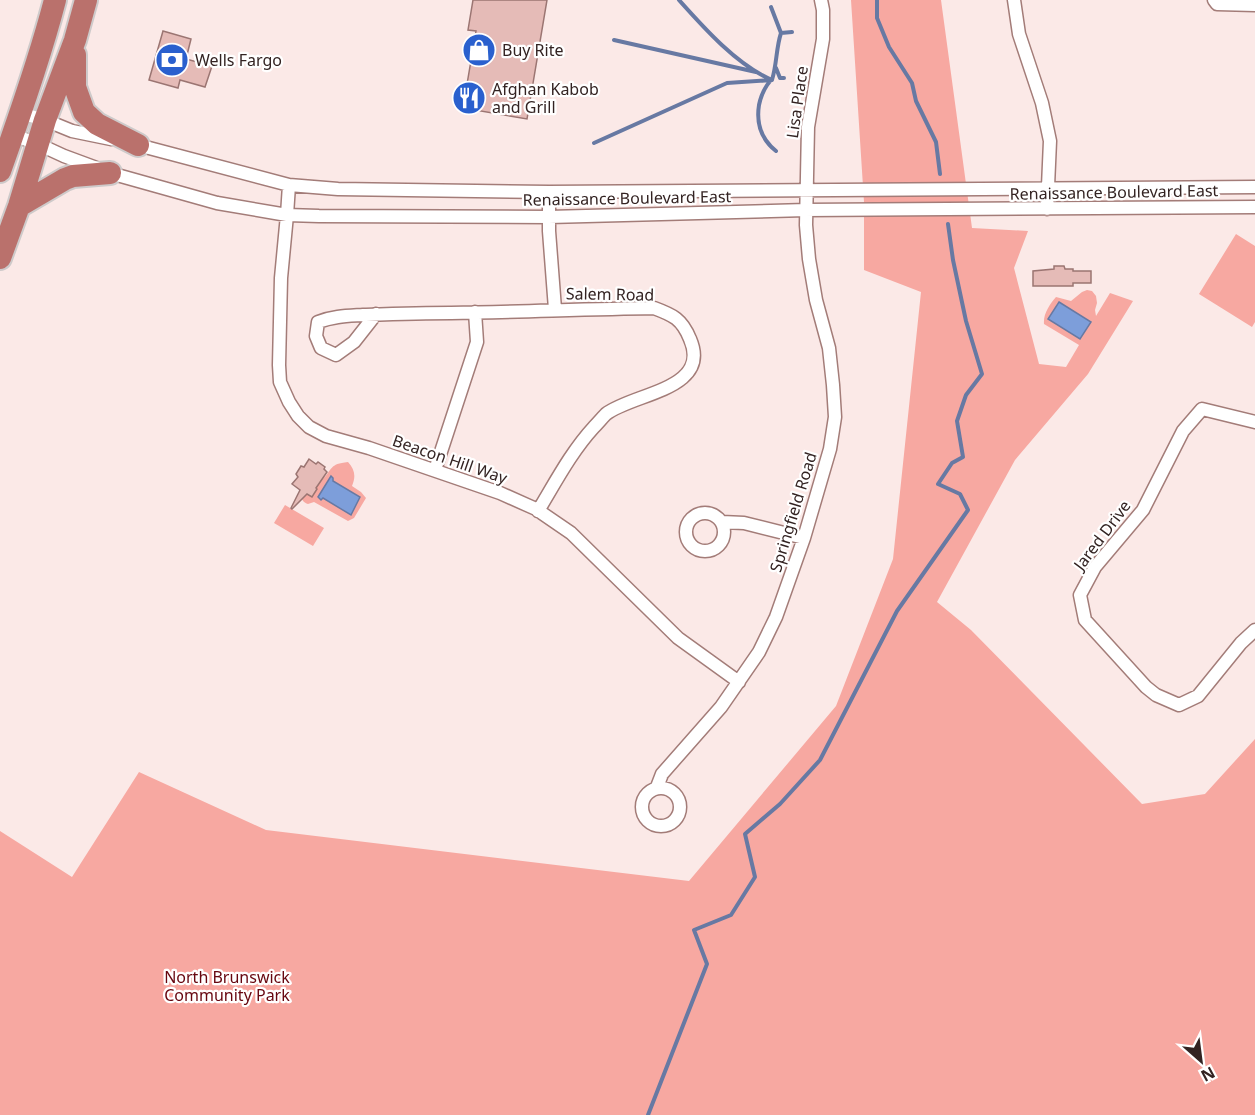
<svg xmlns="http://www.w3.org/2000/svg" width="1255" height="1115" font-family="'Noto Sans',sans-serif">
	<rect width="100%" height="100%" fill="#fbe9e7"/>
	<path fill="#f7a8a1" d="M 851,0 L 941,0 L 972,228 L 1028,231 L 1014,268 L 1039,364 L 1066,367 L 1079,345 L 1044,324 C 1043,314 1050,304 1056,297 L 1071,301 L 1082,292 L 1087,290 L 1092,291 L 1096,296 L 1097,303 L 1095,310 L 1096,316 L 1110,293 L 1133,301 L 1088,374 L 1015,460 L 937,602 L 971,630 L 1142,804 L 1205,794 L 1255,739 L 1255,1115 L 0,1115 L 0,831 L 72,877 L 139,772 L 266,830 L 689,881 L 836,706 L 893,559 L 921,292 L 864,270 L 864,202 Z
		M 1236,234 L 1255,246 L 1255,322 L 1252,327 L 1199,294 Z
		M 348,462 C 355,470 356,476 352,486 L 361,492 L 366,498 L 354,518 L 348,521 L 314,502 L 308,504 C 303,502 301,500 302,494 L 305,496 L 307,494 L 312,497 L 317,489 L 312,486 C 313,485 321,481 322,480 C 333,469 329,464 348,462 Z
		M 285,505 L 324,528 L 313,546 L 274,523 Z"/>
	<path fill="#7d9eda" stroke="#6779a3" stroke-width="1.5" d="M 1059,302 L 1091,322 L 1080,339 L 1048,319 Z
		M 331,476 L 333,478 L 333,481 L 360,497 L 351,515 L 323,498 L 321,500 L 318,497 Z"/>
	<g fill="none" stroke-linecap="round" stroke-linejoin="round">
		<path stroke="#6779a3" stroke-width="4" d="M 679,0 C 704,28 737,65 772,80 C 777,64 776,48 781,33 L 792,32
			M 877,0 L 877,18 L 889,47 L 912,83 L 916,101 L 936,142 L 940,174
			M 771,7 L 781,33
			M 614,40 L 756,72
			M 776,68 L 780,78 L 784,78
			M 771,80 C 764,88 761,95 759,105 C 756,124 761,139 776,151
			M 594,143 L 727,83 L 772,80
			M 648,1115 L 707,964 L 694,930 L 731,915 L 755,877 L 745,834 L 780,804 L 820,760 L 897,611 L 968,510 L 960,494 L 938,484 L 952,463 L 963,457 L 957,421 L 966,395 L 982,374 L 966,321 L 953,260 L 948,224"/>
	</g>
	<path fill="#e5bbb7" stroke="#9b7572" stroke-width="1.5" d="M 473,0 L 547,0 L 527,119 L 463,108 L 476,31 L 468,30 Z
		M 163,31 L 191,39 L 186,59 L 212,66 L 205,87 L 180,80 L 178,88 L 149,80 Z
		M 1054,266 L 1064,266 L 1065,269 L 1073,269 L 1073,271 L 1091,271 L 1091,283 L 1073,283 L 1073,286 L 1033,286 L 1033,271 L 1054,269 Z
		M 309,459 L 316,464 L 318,462 L 325,467 L 324,469 L 327,472 L 316,488 L 317,489 L 312,497 L 307,494 L 292,509 L 291,508 L 300,490 L 292,484 L 298,477 L 296,474 L 301,466 L 304,467 Z"/>
	<g fill="none" stroke-linecap="round" stroke-linejoin="round">
		<defs>
			<path id="street" d="M 1014,0 L 1019,34 L 1042,103 L 1050,141 L 1047,209
				M 1214,0 L 1217,4 L 1255,5
				M 20,113 L 45,120 L 72,131 L 111,139
				M 13,135 L 38,144 L 64,156 L 110,173 L 217,203 L 287,215 L 319,216 L 549,217 L 806,210 L 1255,207
				M 134,144 L 289,185 L 338,189 L 549,192 L 1255,187
				M 289,185 L 287,215 L 281,278 L 279,365 L 280,382 L 289,402 L 298,416 L 309,427 L 326,436 L 369,448 L 500,493 L 536,509 L 571,533 L 678,638 L 739,682
				M 549,192 L 549,231 L 555,309
				M 376,314 L 354,342 L 336,355 L 321,348 L 316,336 L 318,322 C 334,316 347,316 363,315 C 393,314 422,313 451,313 C 519,312 586,309 654,308 C 673,315 682,319 690,339 C 712,390 633,393 606,414 C 602,418 598,423 594,427 C 571,452 555,483 538,511
				M 1255,422 L 1202,409 L 1183,431 L 1143,510 L 1095,567 L 1080,595 L 1085,620 L 1146,687 L 1156,695 L 1179,705 L 1198,696 L 1241,643 L 1255,630
				M 435,470 L 477,342 L 475,312
				M686 532a19 19 0 1 1 38 0a19 19 0 1 1-38 0Z
				M 722,522 L 744,523 L 804,538
				M 657,787 L 662,774 L 721,707 L 759,652 L 776,617 L 804,538 L 830,449 L 835,417 L 833,385 L 829,348 L 816,300 L 809,259 L 806,225 L 808,127 L 823,39 L 823,10 L 821,0
				M642 807a19 19 0 1 1 38 0a19 19 0 1 1-38 0Z"/>
			<path id="highway" d="M 75,55 L 75,87 L 84,112 L 97,124 L 138,145
				M 0,171 C 20,115 40,58 55,0
				M 19,206 L 65,179 L 73,176 L 110,173
				M 0,258 L 19,206 L 45,120 L 75,40 L 86,0"/>
		</defs>
		<use href="#street" stroke="#a37c78" stroke-width="15"/>
		<use href="#highway" stroke="#cecaca" stroke-width="26"/>
		<use href="#street" stroke="#fff" stroke-width="12"/>
		<use href="#highway" stroke="#ba716c" stroke-width="22"/>
	</g>
	<defs>
		<symbol id="shop-disc" viewBox="-11 -11 22 22"><circle r="9.5" fill="#2a60ce" stroke="#fff"/><path d="M-5-2.5h2.3a2.7 3.5 0 0 1 5.4 0H5L5.5 6h-11ZM-1.5-2.5h3a1.5 2.3 0 0 0-3 0Z" fill="#fff"/></symbol>
		<symbol id="bank-disc" viewBox="-11 -11 22 22"><circle r="9.5" fill="#2a60ce" stroke="#fff"/><path d="M-6-4H6V4H-6ZM0-2.3a2.3 2.3 0 1 0 0 4.6a2.3 2.3 0 1 0 0-4.6Z" fill="#fff"/></symbol>
		<symbol id="restaurant-disc" viewBox="-11 -11 22 22"><circle r="9.5" fill="#2a60ce" stroke="#fff"/><path d="M-5-6h1v4h1v-4h1v4h1v-4h1v5L-1.5 .5V6h-2V.5L-5-1ZM5-6V6H3V1.5H1.5Q1.5-4 5-6Z" fill="#fff"/></symbol>
	</defs>
	<g fill-rule="evenodd">
		<use href="#shop-disc" x="460" y="31" width="38" height="38"/>
		<use href="#bank-disc" x="153" y="41" width="38" height="38"/>
		<use href="#restaurant-disc" x="450" y="79" width="38" height="38"/>
	</g>
	<g text-anchor="middle" stroke-width="4.5" stroke-linejoin="round" paint-order="stroke">
		<g font-size="16" fill="#332322" stroke="#fff" text-anchor="start">
			<text x="502" y="56">Buy Rite</text>
			<text x="195" y="66">Wells Fargo</text>
			<text x="492" y="95">Afghan Kabob<tspan x="492" dy="18">and Grill</tspan></text>
		</g>
		<g font-size="16" fill="#332322" stroke="#fff">
			<text transform="translate(797 102) rotate(-82)" y="6">Lisa Place</text>
			<text transform="translate(1114 192) rotate(-1)" y="6">Renaissance Boulevard East</text>
			<text transform="translate(627 198) rotate(-1)" y="6">Renaissance Boulevard East</text>
			<text transform="translate(610 294) rotate(1)" y="6">Salem Road</text>
			<text transform="translate(450 459) rotate(19)" y="6">Beacon Hill Way</text>
			<text transform="translate(793 512) rotate(-73)" y="6">Springfield Road</text>
			<text transform="translate(1102 535) rotate(-53)" y="6">Jared Drive</text>
		</g>
		<g font-size="16" fill="#67060f" stroke="#fff">
			<text x="227" y="983">North Brunswick<tspan x="227" dy="18">Community Park</tspan></text>
		</g>
	</g>
	<g transform="translate(1201 1061) rotate(152)" stroke="#ffffff" stroke-width="4.5" paint-order="stroke">
	<path d="M0-4.5L10 22L0 15L-10 22Z" fill="#332322"/>
	<text y="-9" font-size="16" font-weight="bold" text-anchor="middle" fill="#332322">N</text>
	</g>
</svg>
